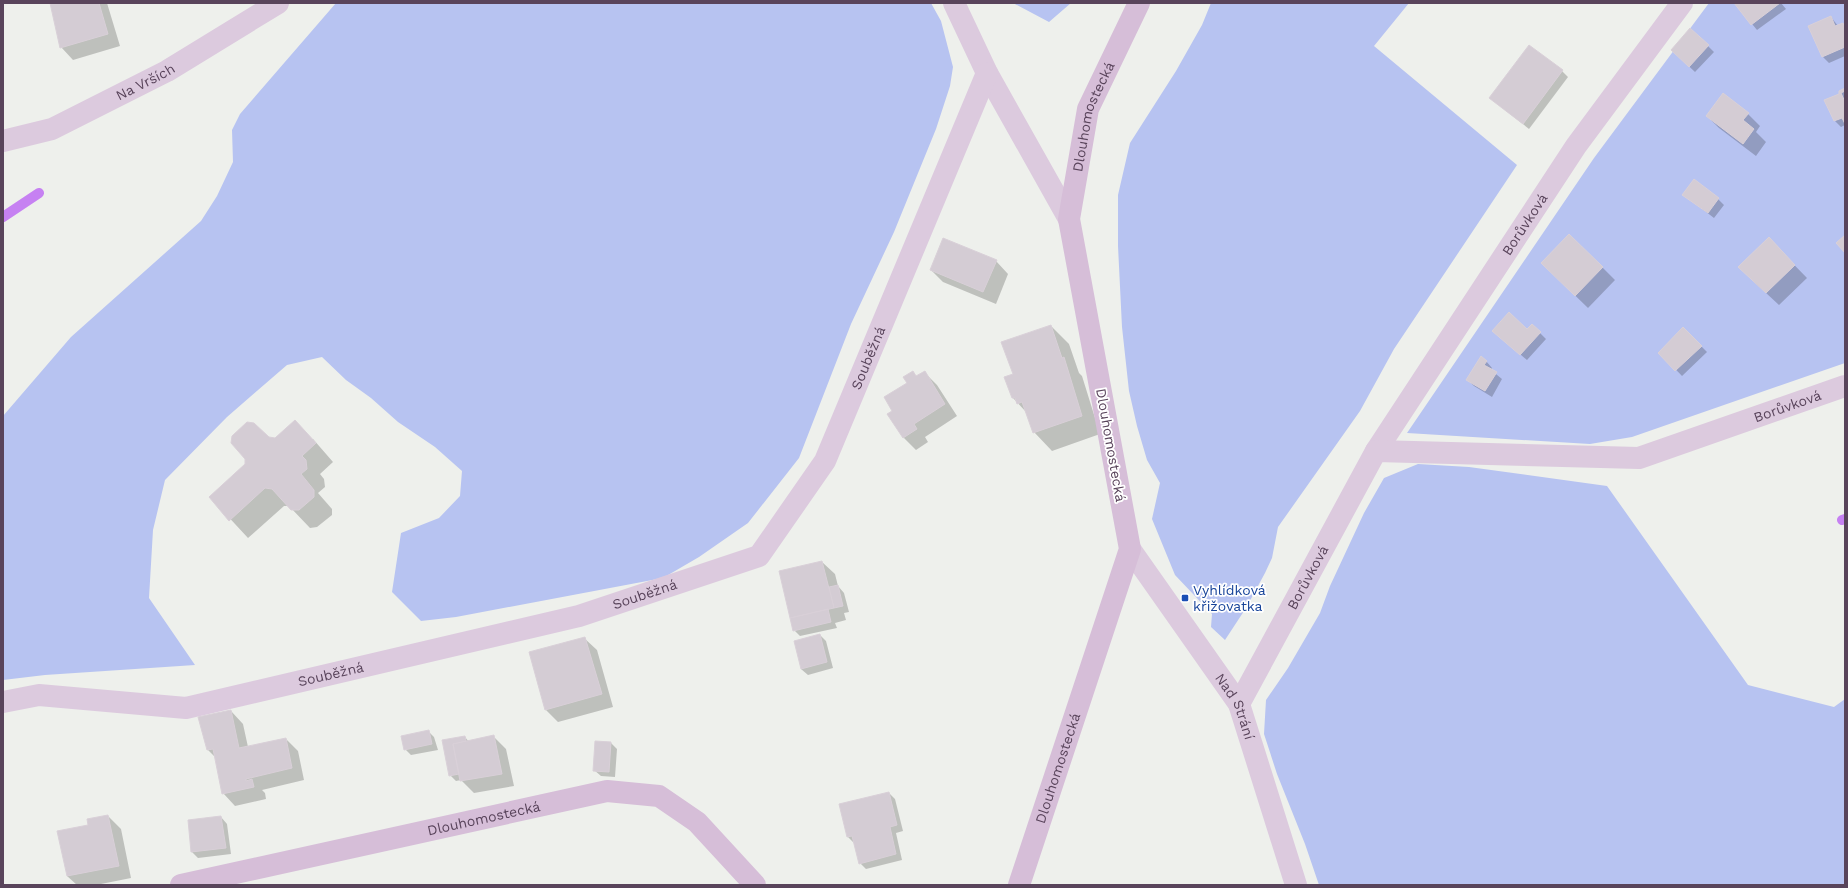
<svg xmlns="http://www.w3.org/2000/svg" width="1848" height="888" font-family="'Work Sans',sans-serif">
	<rect width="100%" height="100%" fill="#eef0ec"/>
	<path fill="#b7c3f1" d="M 336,3 L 931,3 L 941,21 L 953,67 L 950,86 L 936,129 L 894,232 L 851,324 L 799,458 L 748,523 L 699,557 L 663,578 L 456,617 L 421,621 L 392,592 L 401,533 L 439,518 L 460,496 L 462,471 L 435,447 L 398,422 L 371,398 L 346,380 L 322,357 L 287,365 L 227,417 L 165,480 L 153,530 L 149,598 L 195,665 L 45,675 L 3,680 L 3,416 L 71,337 L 201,221 L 217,196 L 233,162 L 232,130 L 240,114 Z
		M 1013,3 L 1071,3 L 1049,22 Z
		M 1211,3 L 1409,3 L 1374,46 L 1517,165 L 1394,349 L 1360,411 L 1278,527 L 1272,558 L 1265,573 L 1246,608 L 1225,640 L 1211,627 L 1212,614 L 1175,575 L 1152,519 L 1160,483 L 1147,460 L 1137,426 L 1129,391 L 1122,327 L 1118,246 L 1118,195 L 1130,143 L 1176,71 L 1202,25 Z
		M 1709,3 L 1845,3 L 1845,363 L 1632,437 L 1590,444 L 1407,433 L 1594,158 Z
		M 1418,464 L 1469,467 L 1607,486 L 1748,685 L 1834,707 L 1845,699 L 1845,885 L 1319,885 L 1305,844 L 1277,774 L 1264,734 L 1266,700 L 1288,668 L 1320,613 L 1330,586 L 1364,513 L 1384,478 Z"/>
	<path fill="#0003" d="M 51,3 L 107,3 L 120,46 L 73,60 L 61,47 Z
		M 1735,3 L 1781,3 L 1786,9 L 1757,30 Z
		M 1831,17 L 1838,26 L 1842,24 L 1845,26 L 1845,56 L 1829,63 L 1823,57 Z
		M 1708,46 L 1714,52 L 1695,72 L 1678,56 Z
		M 1562,71 L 1568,77 L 1529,129 L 1490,98 Z
		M 1845,89 L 1845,125 L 1841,127 L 1835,121 L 1825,101 L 1840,95 L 1840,92 Z
		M 1748,114 L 1760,126 L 1756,132 L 1766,142 L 1756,156 L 1719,128 L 1707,116 Z
		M 1684,195 L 1718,199 L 1724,205 L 1714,218 Z
		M 1769,239 L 1807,278 L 1779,305 L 1752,280 Z
		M 996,261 L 1008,274 L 996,304 L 943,282 L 931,270 Z
		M 1602,267 L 1615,280 L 1588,308 L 1555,276 Z
		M 1532,325 L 1546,339 L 1527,360 L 1500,337 L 1528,330 Z
		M 1051,326 L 1069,344 L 1079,373 L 1082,376 L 1100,434 L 1052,451 L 1034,432 L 1027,413 L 1013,398 L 1014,375 Z
		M 1683,328 L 1707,352 L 1682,376 L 1660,353 Z
		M 1486,361 L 1492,368 L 1491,370 L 1502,379 L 1492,397 L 1474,386 L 1468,380 Z
		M 912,372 L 917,377 L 925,373 L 937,385 L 957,416 L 925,437 L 928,442 L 916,450 L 904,438 L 889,414 L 894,411 Z
		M 268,438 L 313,439 L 333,462 L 320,474 L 324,479 L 325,487 L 318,493 L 332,509 L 332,515 L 317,527 L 310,528 L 289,506 L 284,506 L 248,538 L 210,497 L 246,464 Z
		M 822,562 L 835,574 L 838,586 L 844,593 L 849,612 L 844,613 L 846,620 L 835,623 L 837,628 L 800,636 L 794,630 Z
		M 820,635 L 826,641 L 833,668 L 808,675 L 801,669 Z
		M 584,638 L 597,650 L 613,707 L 558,722 L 546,710 Z
		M 231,711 L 243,724 L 248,747 L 286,739 L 298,751 L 304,780 L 262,790 L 265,793 L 266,799 L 235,806 L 223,793 L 216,758 L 208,750 Z
		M 428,731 L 434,737 L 438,750 L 411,755 L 405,749 Z
		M 465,737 L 469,742 L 494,737 L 506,749 L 514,786 L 474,793 L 461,780 L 456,781 L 450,775 L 443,741 Z
		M 596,742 L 611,743 L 617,749 L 615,777 L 601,776 L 594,770 Z
		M 889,793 L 895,799 L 903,831 L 896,833 L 902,860 L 866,869 L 860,863 L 854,843 L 848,837 Z
		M 108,816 L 121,829 L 131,878 L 96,885 L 77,885 L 67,876 L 89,826 Z
		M 221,817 L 227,824 L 231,854 L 198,858 L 192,852 L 189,821 Z"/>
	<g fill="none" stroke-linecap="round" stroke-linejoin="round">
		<path stroke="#c681f2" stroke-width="10" d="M 3,217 L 39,193
			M 1842,520 L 1845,519"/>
	</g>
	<path fill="#d4ccd4" stroke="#d9d0d8" d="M 50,3 L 99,3 L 108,34 L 60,48 Z
		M 1734,3 L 1780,3 L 1751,25 Z
		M 1831,16 L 1835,26 L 1843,23 L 1845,28 L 1845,47 L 1822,57 L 1808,26 Z
		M 1690,28 L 1709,45 L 1689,67 L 1671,50 Z
		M 1529,45 L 1563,70 L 1523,124 L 1489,98 Z
		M 1845,88 L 1845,91 L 1841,93 L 1845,102 L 1845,124 L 1842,118 L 1834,121 L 1824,100 L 1839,94 L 1839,91 Z
		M 1723,93 L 1749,113 L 1743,120 L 1754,129 L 1743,144 L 1706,116 Z
		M 1694,179 L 1719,198 L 1708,213 L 1682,195 Z
		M 1569,234 L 1603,267 L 1575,296 L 1541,263 Z
		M 1845,235 L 1845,253 L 1836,243 Z
		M 1769,237 L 1795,265 L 1766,293 L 1738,267 Z
		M 943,238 L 997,260 L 983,292 L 930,270 Z
		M 1509,312 L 1527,329 L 1532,324 L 1541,332 L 1520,355 L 1492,331 Z
		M 1051,325 L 1062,358 L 1064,357 L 1082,416 L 1033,433 L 1022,402 L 1017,404 L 1015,398 L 1012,398 L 1004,377 L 1013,374 L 1001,342 Z
		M 1683,327 L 1702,346 L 1675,371 L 1658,353 Z
		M 1481,356 L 1487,361 L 1484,365 L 1497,372 L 1485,391 L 1466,380 Z
		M 913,371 L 916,376 L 925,371 L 945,404 L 914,424 L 917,429 L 903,438 L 887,414 L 892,411 L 884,397 L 907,383 L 903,377 Z
		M 295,420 L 316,443 L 302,456 L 306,460 L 307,469 L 301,474 L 314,490 L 314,497 L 299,510 L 291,510 L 272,489 L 265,488 L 229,521 L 209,497 L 245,464 L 245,459 L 231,443 L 232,436 L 247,422 L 254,423 L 269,437 L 275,438 Z
		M 822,561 L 834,608 L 790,618 L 779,571 Z
		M 838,585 L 843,606 L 834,608 L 829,587 Z
		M 828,609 L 831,622 L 793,631 L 790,618 Z
		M 820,634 L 827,662 L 801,669 L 794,641 Z
		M 585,637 L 602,694 L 545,710 L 529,652 Z
		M 231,710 L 239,748 L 286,738 L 292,768 L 246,779 L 246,781 L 252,779 L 254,787 L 222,794 L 213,749 L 207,750 L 198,717 Z
		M 429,730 L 432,744 L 404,750 L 401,736 Z
		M 494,735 L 502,774 L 460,781 L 453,744 Z
		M 465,736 L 466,741 L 453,744 L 459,774 L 449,776 L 442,740 Z
		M 595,741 L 611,742 L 609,772 L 593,771 Z
		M 889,792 L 897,825 L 890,827 L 896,854 L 859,864 L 852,836 L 847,837 L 839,804 Z
		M 108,815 L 119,866 L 67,876 L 57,831 L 88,825 L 87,819 Z
		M 221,816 L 226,848 L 191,852 L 188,820 Z"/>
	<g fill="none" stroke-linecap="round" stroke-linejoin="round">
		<g stroke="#dccade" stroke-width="22">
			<path d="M 954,3 L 987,73 L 1069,219"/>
			<path id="s1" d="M 3,141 L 52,129 L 167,71 L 278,3"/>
			<path id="s2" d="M 1376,451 L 1576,146 L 1682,3"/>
			<path id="s3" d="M 1130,549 L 1239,704 L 1296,885"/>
			<path id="s4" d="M 3,702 L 39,695 L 186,708 L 579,616 L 759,556 L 825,461 L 987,73"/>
			<path id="s5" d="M 1239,704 L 1376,451 L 1639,458 L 1845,386"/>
		</g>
		<g stroke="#d6bed8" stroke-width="22">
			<path id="s6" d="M 181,885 L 607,791 L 659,796 L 697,822 L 755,885"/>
			<path id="s7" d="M 1019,885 L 1130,549 L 1069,219 L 1088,109 L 1139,3"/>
		</g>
	</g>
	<rect fill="#1a4fb4" stroke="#fff" stroke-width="1.5" x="1181" y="594" width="8" height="8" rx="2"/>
	<g text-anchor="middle" stroke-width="3.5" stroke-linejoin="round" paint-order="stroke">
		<g font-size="14" fill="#59445b" stroke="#fff">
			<text dy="5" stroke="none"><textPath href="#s1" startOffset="155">Na Vrších</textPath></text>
			<text dy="5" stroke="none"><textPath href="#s7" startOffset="795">Dlouhomostecká</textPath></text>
			<text dy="5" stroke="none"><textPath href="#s2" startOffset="271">Borůvková</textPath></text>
			<text dy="5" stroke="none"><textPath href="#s4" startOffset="1005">Souběžná</textPath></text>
			<text dy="5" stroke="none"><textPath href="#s5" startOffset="708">Borůvková</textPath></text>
			<text transform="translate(1111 445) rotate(80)" y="5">Dlouhomostecká</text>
			<text dy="5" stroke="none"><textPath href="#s5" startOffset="144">Borůvková</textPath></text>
			<text dy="5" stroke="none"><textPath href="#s4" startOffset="657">Souběžná</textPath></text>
			<text dy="5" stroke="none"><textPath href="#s4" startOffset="333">Souběžná</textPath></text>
			<text dy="5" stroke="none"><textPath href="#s3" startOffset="190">Nad Strání</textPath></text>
			<text dy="5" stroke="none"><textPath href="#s7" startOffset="123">Dlouhomostecká</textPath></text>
			<text dy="5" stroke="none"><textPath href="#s6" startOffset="310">Dlouhomostecká</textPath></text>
		</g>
		<g font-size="14" fill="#164399" stroke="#fff" text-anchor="start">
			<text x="1193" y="595">Vyhlídková<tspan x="1193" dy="16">křižovatka</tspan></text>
		</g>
	</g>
	<rect width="1848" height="888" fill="none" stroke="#59445b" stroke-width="8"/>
</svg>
